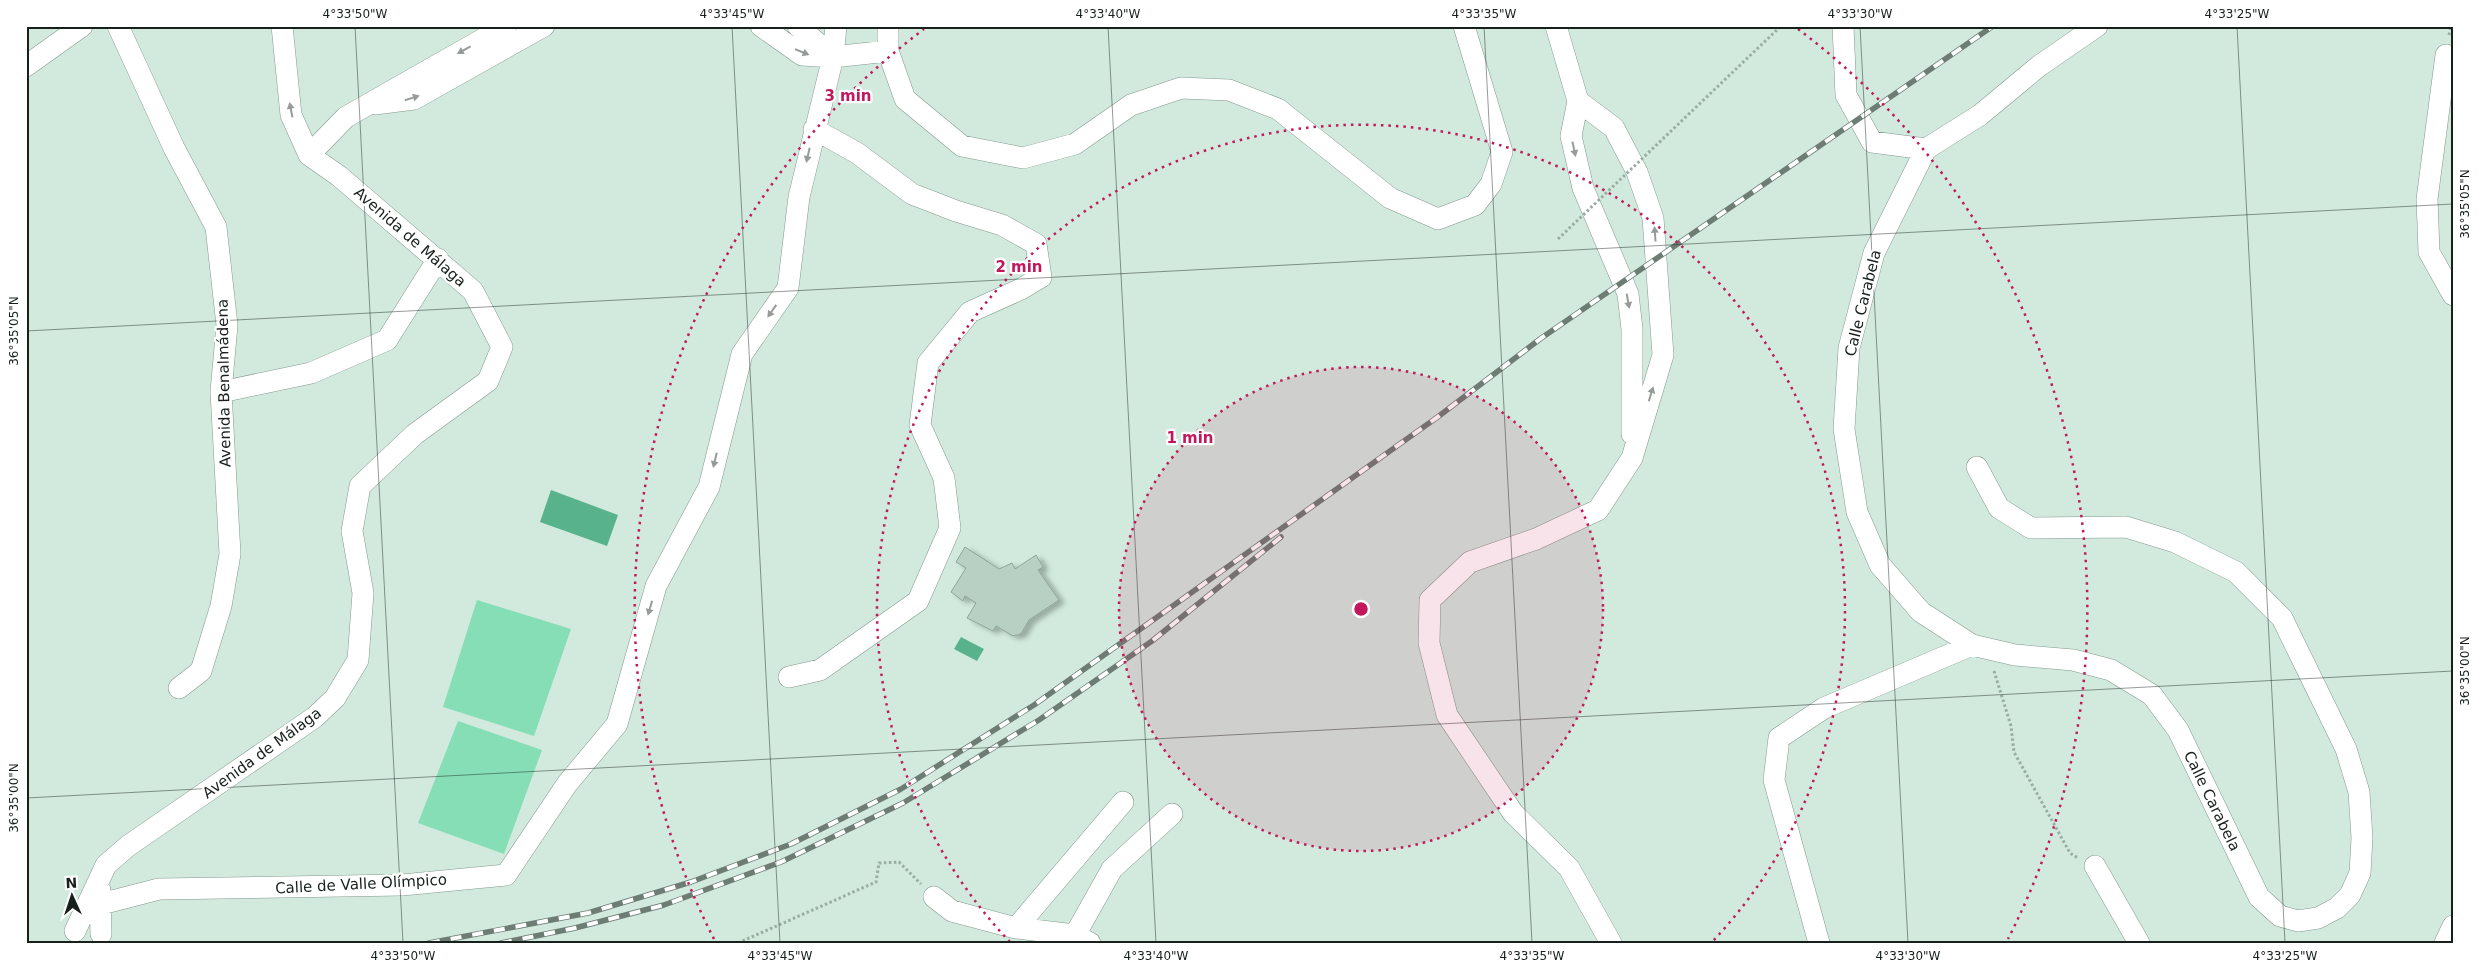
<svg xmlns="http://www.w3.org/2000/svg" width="2479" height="969" font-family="'DejaVu Sans',sans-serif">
	<defs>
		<filter id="shadow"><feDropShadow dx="5.5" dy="3" stdDeviation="2.5" flood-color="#0004"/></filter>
	</defs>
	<rect width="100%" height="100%" fill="#d1eadd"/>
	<path fill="#86deb6" d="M 477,600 L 571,629 L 534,736 L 443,707 Z
		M 458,721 L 542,750 L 504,854 L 418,823 Z"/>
	<path fill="#58b38c" d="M 551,490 L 618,515 L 607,546 L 540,522 Z
		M 961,637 L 984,649 L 977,661 L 954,649 Z"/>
	<path fill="#b8d0c4" stroke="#8da498" filter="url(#shadow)" d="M 965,547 L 999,569 L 1012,563 L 1015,569 L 1036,555 L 1043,567 L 1038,570 L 1059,600 L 1029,620 L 1021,634 L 1013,636 L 996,626 L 993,631 L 967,618 L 976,603 L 965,596 L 963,601 L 951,592 L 966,568 L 956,562 Z"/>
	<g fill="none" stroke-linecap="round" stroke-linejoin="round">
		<defs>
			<path id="minor" d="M 118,26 L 174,148 L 216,227 L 227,325 L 221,392 L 230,554 L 221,606 L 201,671 L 179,688
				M 761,26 L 802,55 L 833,57 L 798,26
				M 888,26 L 888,51 L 905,99 L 962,146 L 1023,158 L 1075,144 L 1131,105 L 1181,88 L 1229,90 L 1278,109 L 1390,198 L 1438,219 L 1475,205 L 1491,184 L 1502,152 L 1464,26
				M 1556,26 L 1578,101 L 1571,136 L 1583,188 L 1628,294 L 1632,329 L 1632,434
				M 1843,26 L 1846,95 L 1872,142 L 1926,149
				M 2446,55 L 2427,199 L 2429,252 L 2453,295
				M 833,57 L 888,51
				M 26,66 L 82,26
				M 1578,101 L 1614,128 L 1637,172 L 1653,218 L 1663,355 L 1632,458 L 1598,510 L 1536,539 L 1470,562 L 1430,600 L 1429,643 L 1447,715 L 1513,813 L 1569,868 L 1611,943
				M 375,104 L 414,99 L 544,26
				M 1926,149 L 1874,253 L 1849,348 L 1844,429 L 1857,512 L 1880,565 L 1921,612 L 1972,645 L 2015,655 L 2073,660 L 2111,670 L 2152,695 L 2178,730 L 2259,897 L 2280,916 L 2298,921 L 2318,918 L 2337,908 L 2350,895 L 2360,873 L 2362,838 L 2359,792 L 2346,749 L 2282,618 L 2236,572 L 2175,542 L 2126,527 L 2031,528 L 1999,508 L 1977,467
				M 1926,149 L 1980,115 L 2039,66 L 2097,26
				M 309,155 L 346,117 L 506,26
				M 221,392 L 311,373 L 387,340 L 438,259
				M 789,677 L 820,670 L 918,601 L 950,528 L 944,478 L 920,425 L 928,363 L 970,312 L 1021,289 L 1041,277 L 1036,244 L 1002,225 L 956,211 L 912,194 L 857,153 L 814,129
				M 2095,866 L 2139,943
				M 100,890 L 101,934
				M 934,897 L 952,911 L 1016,928 L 1075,935 L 1090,943
				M 101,904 L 159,889 L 402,885 L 506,875 L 567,784 L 617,724 L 656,586 L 709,487 L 742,354 L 788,288 L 799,197 L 833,57 L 836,26
				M 1016,928 L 1123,802
				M 75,931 L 106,865 L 128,846 L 315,717 L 335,698 L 358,660 L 363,593 L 352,531 L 360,486 L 415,434 L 488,381 L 502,347 L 473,291 L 339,176 L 309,155 L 291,115 L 282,26
				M 1075,935 L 1112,869 L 1172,814
				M 1819,943 L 1774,780 L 1779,738 L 1824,708 L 1972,645
				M 2445,943 L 2453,926"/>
		</defs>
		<use href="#minor" stroke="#839a8e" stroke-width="22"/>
		<path stroke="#99ada2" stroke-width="3" stroke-dasharray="2.5 2.5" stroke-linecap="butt" d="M 2449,35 L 2451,26
			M 1994,671 L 2011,726 L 2014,752 L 2070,853 L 2078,858
			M 26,941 L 29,943
			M 738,943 L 876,882 L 879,863 L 899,862 L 921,884"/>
		<use href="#minor" stroke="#fff" stroke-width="21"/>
		<defs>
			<path id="rail" d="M 429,943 L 588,913 L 691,882 L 791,844 L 901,789 L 1034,705 L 1439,416 L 1540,339 L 1993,26
				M 501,943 L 575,928 L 664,905 L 781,862 L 903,803 L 1039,720 L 1152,641 L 1281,537"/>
		</defs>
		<use href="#rail" stroke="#6d7d74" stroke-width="5.5"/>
		<use href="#rail" stroke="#fff" stroke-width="4" stroke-dasharray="11" stroke-linecap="butt"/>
		<path stroke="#99ada2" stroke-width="3" stroke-dasharray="2.5 2.5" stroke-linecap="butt" d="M 1558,239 L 1781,26"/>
	</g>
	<defs><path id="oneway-solid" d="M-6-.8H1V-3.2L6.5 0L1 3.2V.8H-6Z" transform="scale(1.25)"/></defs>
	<g fill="#979b98">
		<use href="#oneway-solid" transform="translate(464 50) rotate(151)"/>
		<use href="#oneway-solid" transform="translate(802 52) rotate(22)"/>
		<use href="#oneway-solid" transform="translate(412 98) rotate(-17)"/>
		<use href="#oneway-solid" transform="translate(291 110) rotate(-101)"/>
		<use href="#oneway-solid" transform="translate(1574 149) rotate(78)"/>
		<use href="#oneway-solid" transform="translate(808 155) rotate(103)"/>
		<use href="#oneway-solid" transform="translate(1655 234) rotate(-94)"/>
		<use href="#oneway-solid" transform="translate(1628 301) rotate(80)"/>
		<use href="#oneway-solid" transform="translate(772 311) rotate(125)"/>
		<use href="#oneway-solid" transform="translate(1651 394) rotate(-73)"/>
		<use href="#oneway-solid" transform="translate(715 460) rotate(104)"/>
		<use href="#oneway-solid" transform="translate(650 608) rotate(106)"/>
	</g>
	<path fill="none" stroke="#17201b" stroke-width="1" stroke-opacity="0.45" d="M 355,26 L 403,943M 732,26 L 780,943M 1108,26 L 1156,943M 1484,26 L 1532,943M 1860,26 L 1908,943M 2237,26 L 2285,943M 26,331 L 2453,204M 26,798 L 2453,671M 26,927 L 27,943"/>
	<circle cx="1361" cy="609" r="242" fill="#c2185b" fill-opacity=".12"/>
	<g fill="none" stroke="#c2185b" stroke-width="2.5" stroke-dasharray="2.5 5">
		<circle cx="1361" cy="609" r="242"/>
		<path d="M1010 942A484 484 0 1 1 1712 942"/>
		<path d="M714 939A726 726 0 0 1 924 29M1798 29A726 726 0 0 1 2008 939"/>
	</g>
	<g text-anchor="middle" stroke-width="4.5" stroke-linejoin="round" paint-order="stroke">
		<g font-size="15" fill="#17201b" stroke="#fff">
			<text transform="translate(410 237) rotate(41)" y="5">Avenida de Málaga</text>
			<text transform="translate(1863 303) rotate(-76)" y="5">Calle Carabela</text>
			<text transform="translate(224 383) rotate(-91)" y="5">Avenida Benalmádena</text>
			<text transform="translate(262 753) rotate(-36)" y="5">Avenida de Málaga</text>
			<text transform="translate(2212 801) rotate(64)" y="5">Calle Carabela</text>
			<text transform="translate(361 884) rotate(-3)" y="5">Calle de Valle Olímpico</text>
		</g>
	</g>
	<circle cx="1361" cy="609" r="8" fill="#c2185b" stroke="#fff" stroke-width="2.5"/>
	<g font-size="15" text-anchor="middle" font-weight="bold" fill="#c2185b" stroke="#fff" stroke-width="4.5" stroke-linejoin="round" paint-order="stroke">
		<text x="848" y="101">3 min</text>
		<text x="1019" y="272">2 min</text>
		<text x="1190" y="443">1 min</text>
	</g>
	<rect width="2479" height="969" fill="none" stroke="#ffffff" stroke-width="55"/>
	<g transform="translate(72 896) rotate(357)" stroke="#ffffff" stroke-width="4" paint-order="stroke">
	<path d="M0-4L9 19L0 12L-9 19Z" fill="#17201b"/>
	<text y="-8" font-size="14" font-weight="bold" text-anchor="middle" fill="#17201b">N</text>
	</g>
	<rect x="28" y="28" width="2424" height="914" fill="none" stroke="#17201b" stroke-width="2"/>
	<g font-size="12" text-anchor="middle" fill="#17201b">
		<text x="355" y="18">4°33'50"W</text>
		<text x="732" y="18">4°33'45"W</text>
		<text x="1108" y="18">4°33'40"W</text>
		<text x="1484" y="18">4°33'35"W</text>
		<text x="1860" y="18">4°33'30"W</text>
		<text x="2237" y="18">4°33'25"W</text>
		<text transform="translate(2465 204) rotate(-90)" y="4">36°35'05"N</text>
		<text transform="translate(14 331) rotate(-90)" y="4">36°35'05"N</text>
		<text transform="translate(2465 671) rotate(-90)" y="4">36°35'00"N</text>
		<text transform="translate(14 798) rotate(-90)" y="4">36°35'00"N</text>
		<text x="403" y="960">4°33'50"W</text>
		<text x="780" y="960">4°33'45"W</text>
		<text x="1156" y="960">4°33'40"W</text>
		<text x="1532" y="960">4°33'35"W</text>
		<text x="1908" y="960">4°33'30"W</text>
		<text x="2285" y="960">4°33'25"W</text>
	</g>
</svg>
